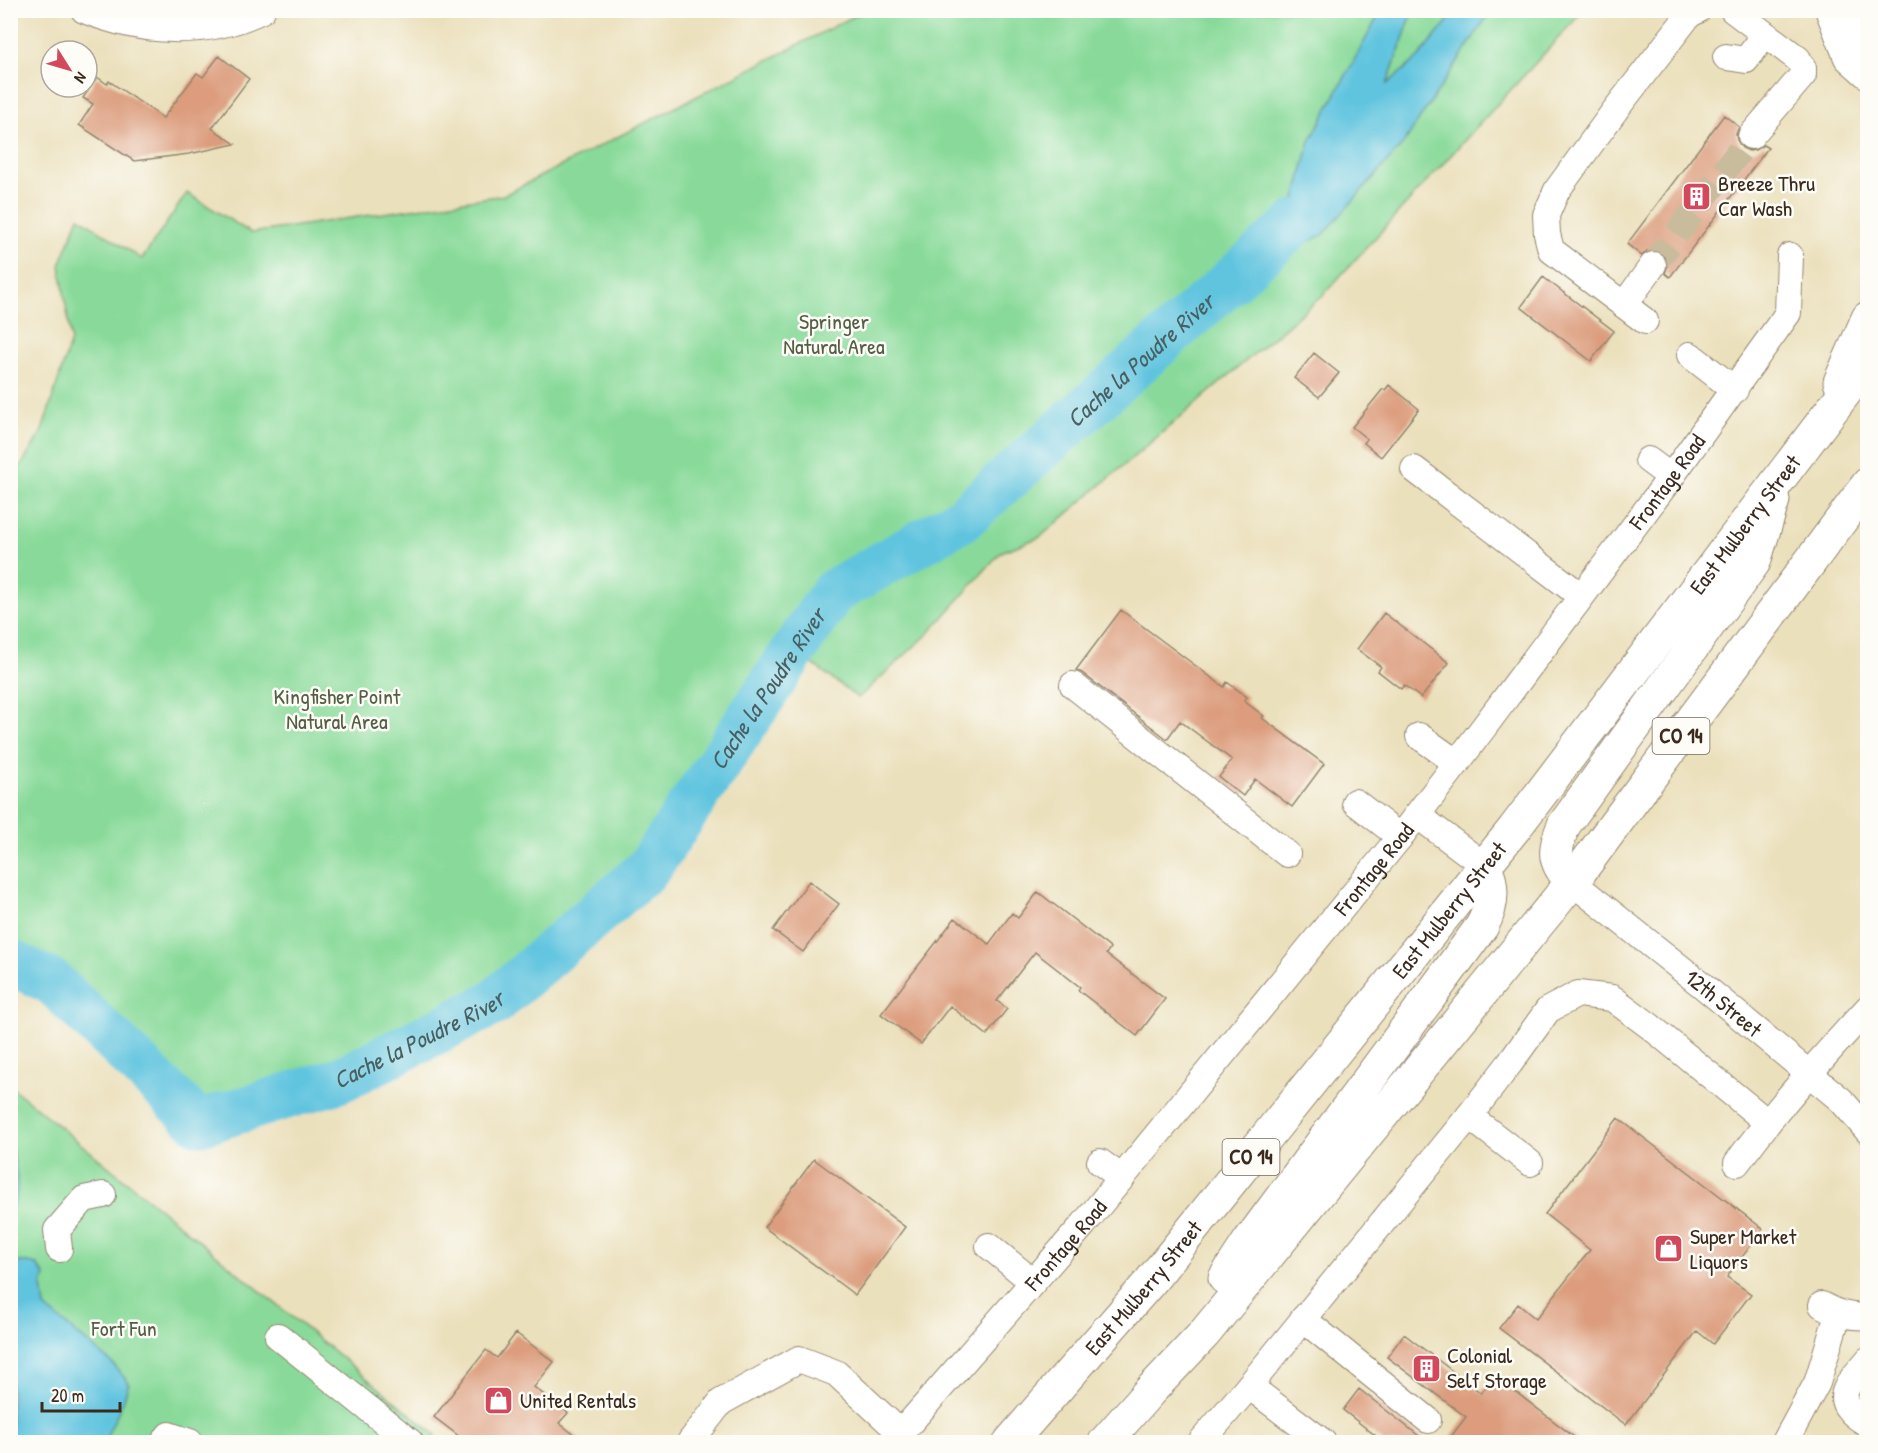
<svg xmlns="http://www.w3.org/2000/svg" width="1878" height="1453" font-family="'Patrick Hand',sans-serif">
	<rect width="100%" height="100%" fill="#fdfcf7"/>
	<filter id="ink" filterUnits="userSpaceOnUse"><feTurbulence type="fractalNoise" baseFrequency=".0167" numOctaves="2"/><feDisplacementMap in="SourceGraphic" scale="12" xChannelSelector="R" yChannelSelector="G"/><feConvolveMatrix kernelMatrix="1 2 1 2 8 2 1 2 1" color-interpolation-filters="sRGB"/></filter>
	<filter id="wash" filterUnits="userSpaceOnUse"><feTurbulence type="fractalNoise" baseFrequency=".008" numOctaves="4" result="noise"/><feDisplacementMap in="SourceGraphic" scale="24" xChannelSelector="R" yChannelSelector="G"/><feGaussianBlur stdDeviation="1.35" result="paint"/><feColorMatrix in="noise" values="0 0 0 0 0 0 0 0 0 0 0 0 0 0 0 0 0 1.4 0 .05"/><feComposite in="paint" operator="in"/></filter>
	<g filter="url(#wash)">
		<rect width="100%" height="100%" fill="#ebe0bc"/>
		<path fill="#89da9a" stroke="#62825c" stroke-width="1.5" d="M 864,11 L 1583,11 L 1323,295 L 1040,537 L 1001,552 L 928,634 L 858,698 L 794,650 L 648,869 L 492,1004 L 340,1080 L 199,1123 L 52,982 L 11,962 L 10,471 L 21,466 L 42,431 L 71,340 L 60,265 L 79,217 L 142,259 L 187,193 L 251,233 L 504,195 Z
			M 10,1086 L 436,1435 L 431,1442 L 11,1442 Z"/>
		<path fill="#61c4df" stroke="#4e777e" stroke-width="1.5" d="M 1381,11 L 1413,11 L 1387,84 L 1418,58 L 1456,11 L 1491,11 L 1403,144 L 1323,235 L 1243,271 L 1293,207 L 1310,141 Z
			M 11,1145 C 16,1165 22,1192 11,1211 Z
			M 23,1262 L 37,1265 L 45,1276 L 42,1286 L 45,1307 L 111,1362 L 129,1383 L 123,1402 L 104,1442 L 11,1442 L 11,1263 Z"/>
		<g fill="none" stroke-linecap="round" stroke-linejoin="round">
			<path stroke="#61c4df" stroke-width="46" id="s1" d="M 10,962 L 52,982 L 199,1123 L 340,1080 L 492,1004 L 648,869 L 833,592 L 962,519 L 1297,222"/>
		</g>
		<g id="blocks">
			<path fill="#dc9c7d" d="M 219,56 L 249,79 L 212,128 L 235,144 L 189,154 L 134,161 L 79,125 L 93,104 L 83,98 L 97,77 L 107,84 L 109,81 L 163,118 L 197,73 L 203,77 Z
				M 1724,115 L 1739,127 L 1736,134 L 1737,140 L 1742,148 L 1749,151 L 1755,150 L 1763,145 L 1768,148 L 1670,277 L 1665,273 L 1668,266 L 1666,258 L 1662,253 L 1654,250 L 1647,251 L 1642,256 L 1627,244 Z
				M 1543,277 L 1614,331 L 1591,361 L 1521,307 Z
				M 1314,353 L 1339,373 L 1319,397 L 1294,378 Z
				M 1389,385 L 1419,409 L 1381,457 L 1364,443 L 1367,439 L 1352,427 L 1383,389 L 1385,390 Z
				M 1121,610 L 1224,687 L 1227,682 L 1247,697 L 1244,701 L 1264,716 L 1262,718 L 1324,764 L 1292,807 L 1255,779 L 1243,796 L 1219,777 L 1232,760 L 1180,721 L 1167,739 L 1082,673 L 1076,670 Z
				M 1384,613 L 1449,663 L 1421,698 L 1404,685 L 1401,689 L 1378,671 L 1381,667 L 1357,649 Z
				M 809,881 L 839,904 L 803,952 L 773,930 Z
				M 1038,892 L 1110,948 L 1106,954 L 1165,999 L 1137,1036 L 1078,990 L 1080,987 L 1035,952 L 997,1001 L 1007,1009 L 987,1035 L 950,1006 L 921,1044 L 881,1014 L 955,918 L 989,944 L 1012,913 L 1018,918 Z
				M 1618,1118 L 1763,1229 L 1727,1277 L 1751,1294 L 1713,1344 L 1697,1331 L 1626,1425 L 1499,1328 L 1518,1304 L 1536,1319 L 1590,1250 L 1545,1214 Z
				M 814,1159 L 905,1227 L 855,1295 L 764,1227 Z
				M 516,1333 L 554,1362 L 534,1387 L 568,1413 L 559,1423 L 585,1443 L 468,1443 L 434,1417 L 486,1350 L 497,1358 Z
				M 1404,1334 L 1481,1393 L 1495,1376 L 1582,1443 L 1446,1443 L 1466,1417 L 1387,1357 Z
				M 1359,1389 L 1428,1443 L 1385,1443 L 1343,1410 Z"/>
		</g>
	</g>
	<g filter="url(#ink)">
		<use href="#blocks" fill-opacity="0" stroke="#93856d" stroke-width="1.5"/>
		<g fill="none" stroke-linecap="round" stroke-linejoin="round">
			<path stroke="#c8bc9c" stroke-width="26" stroke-dasharray="26 13" stroke-linecap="butt" d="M 1653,265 L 1751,136"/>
			<defs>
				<g id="minor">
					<path d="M 84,10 C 141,33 205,38 262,10"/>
					<path d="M 1733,10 L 1798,59 L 1803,68 L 1803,75 L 1751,136"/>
					<path d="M 1726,57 L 1746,60 L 1765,35"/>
					<path d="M 1624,305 L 1653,265"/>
					<path d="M 1645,321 L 1551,250 L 1547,234 L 1546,215 L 1557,190 L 1616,109 L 1689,15 L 1698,10"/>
					<path d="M 1690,355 L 1735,390"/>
					<path d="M 1648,460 L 1671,477"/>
					<path d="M 1414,469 L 1581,596"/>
					<path d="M 1073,685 L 1287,854"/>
					<path d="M 1419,736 L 1457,763"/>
					<path d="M 1355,802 L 1400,837"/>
					<path d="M 1417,815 L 1485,866"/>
					<path id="s2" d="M 1572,882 L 1702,985 L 1841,1100 L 1868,1131"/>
					<path d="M 1469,1116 L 1530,1163"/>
					<path d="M 1100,1162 L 1122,1178"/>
					<path d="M 1737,1163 C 1777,1108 1822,1058 1868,1008"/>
					<path d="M 989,1246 L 1033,1282"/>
					<path d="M 59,1249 L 57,1230 L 84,1199 L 103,1195"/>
					<path d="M 1822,1305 C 1837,1313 1850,1318 1868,1316"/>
					<path d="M 1303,1319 L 1428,1420"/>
					<path d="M 278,1336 L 410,1442"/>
					<path d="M 1868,1360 C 1858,1373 1834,1393 1849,1409 C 1853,1415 1861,1420 1868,1424"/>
					<path d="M 1249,1386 L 1323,1442"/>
					<path d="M 164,1442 L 169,1435 L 190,1442"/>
					<path d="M 690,1442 L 721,1402 L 799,1359 L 836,1373 L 901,1433"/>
					<path id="s3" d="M 893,1442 L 1084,1224 L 1400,837 L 1457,763 L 1671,477 L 1788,313 L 1790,256"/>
					<path d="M 1201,1442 L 1249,1386 L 1469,1116 L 1510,1063 L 1548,1010 L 1578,994 L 1612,998 L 1651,1027 L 1767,1122"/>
					<path d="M 1785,1442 L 1817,1383 L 1838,1314"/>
				</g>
				<path id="major" d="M 1843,10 L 1868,34"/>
				<g id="highway">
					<path d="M 1832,10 L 1850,56 L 1868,72"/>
					<path d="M 1840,382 L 1868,318"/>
					<path d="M 1572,882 C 1553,862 1553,850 1564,825 L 1754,562 L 1773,500"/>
					<path d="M 1225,1278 L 1248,1243 L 1482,926 C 1493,906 1494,887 1485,866"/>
					<path id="s4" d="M 1010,1442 L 1150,1282 L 1514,829 L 1868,362"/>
					<path d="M 1105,1442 L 1149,1392 L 1204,1334 L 1572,882 L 1868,484"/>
				</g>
			</defs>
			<use href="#minor" stroke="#93856d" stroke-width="28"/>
			<use href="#major" stroke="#93856d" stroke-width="35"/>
			<use href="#highway" stroke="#93856d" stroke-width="35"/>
			<use href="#minor" stroke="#fff" stroke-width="26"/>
			<use href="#major" stroke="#fff" stroke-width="33"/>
			<use href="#highway" stroke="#fff" stroke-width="33"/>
		</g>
	</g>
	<defs>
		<symbol id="building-square" viewBox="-11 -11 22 22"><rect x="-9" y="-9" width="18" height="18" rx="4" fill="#d1495b" stroke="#fdfcf7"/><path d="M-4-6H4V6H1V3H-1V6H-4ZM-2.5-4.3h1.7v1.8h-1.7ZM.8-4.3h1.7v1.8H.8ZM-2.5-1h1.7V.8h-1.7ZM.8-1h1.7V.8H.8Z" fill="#fff"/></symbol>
		<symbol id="shop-square" viewBox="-11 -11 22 22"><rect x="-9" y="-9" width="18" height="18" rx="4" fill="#d1495b" stroke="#fdfcf7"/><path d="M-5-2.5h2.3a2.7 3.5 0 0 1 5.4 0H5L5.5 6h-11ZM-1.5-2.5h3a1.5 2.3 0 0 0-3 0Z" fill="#fff"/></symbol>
	</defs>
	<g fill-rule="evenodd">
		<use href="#building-square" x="1680" y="180" width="33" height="33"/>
		<use href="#shop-square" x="1652" y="1232" width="33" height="33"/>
		<use href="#building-square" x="1410" y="1352" width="33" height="33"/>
		<use href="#shop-square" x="482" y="1384" width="33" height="33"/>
	</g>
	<g text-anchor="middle" stroke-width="5" stroke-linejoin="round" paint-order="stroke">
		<g fill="#fdfcf7" stroke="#75695f" stroke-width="1.5">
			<rect x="1652.5" y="718" width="57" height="36" rx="4.5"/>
			<rect x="1222.5" y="1139" width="57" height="36" rx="4.5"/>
		</g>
		<g font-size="21" font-weight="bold" fill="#3b2a1e">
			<text x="1681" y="743">CO 14</text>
			<text x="1251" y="1164">CO 14</text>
		</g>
		<g font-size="22" fill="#3b2a1e" stroke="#fdfcf7" text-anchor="start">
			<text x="1718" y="191">Breeze Thru<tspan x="1718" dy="25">Car Wash</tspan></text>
			<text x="1690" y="1244">Super Market<tspan x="1690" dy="25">Liquors</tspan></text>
			<text x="1447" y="1363">Colonial<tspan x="1447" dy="25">Self Storage</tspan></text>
			<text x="520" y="1408">United Rentals</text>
		</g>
		<g font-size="22" fill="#525f43" stroke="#fdfcf7">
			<text x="834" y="329">Springer<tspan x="834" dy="25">Natural Area</tspan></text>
			<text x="337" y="704">Kingfisher Point<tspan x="337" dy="25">Natural Area</tspan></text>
			<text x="124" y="1336">Fort Fun</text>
		</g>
		<g font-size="22" fill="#3b2a1e" stroke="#fdfcf7">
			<text dy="8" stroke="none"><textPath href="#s3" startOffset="1234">Frontage Road</textPath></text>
			<text dy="8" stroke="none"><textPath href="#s4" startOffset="1176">East Mulberry Street</textPath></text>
			<text dy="8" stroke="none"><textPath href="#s3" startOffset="748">Frontage Road</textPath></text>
			<text dy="8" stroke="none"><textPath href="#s4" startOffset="690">East Mulberry Street</textPath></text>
			<text dy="8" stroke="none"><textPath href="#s2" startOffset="194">12th Street</textPath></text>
			<text dy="8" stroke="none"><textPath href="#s3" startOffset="262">Frontage Road</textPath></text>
			<text dy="8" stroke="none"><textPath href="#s4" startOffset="204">East Mulberry Street</textPath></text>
		</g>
		<g font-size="24" font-style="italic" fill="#486062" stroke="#fdfcf7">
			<text dy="8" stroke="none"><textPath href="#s1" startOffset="1494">Cache la Poudre River</textPath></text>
			<text dy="8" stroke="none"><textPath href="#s1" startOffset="990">Cache la Poudre River</textPath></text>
			<text dy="8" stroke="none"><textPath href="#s1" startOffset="486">Cache la Poudre River</textPath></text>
		</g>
	</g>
	<rect width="1878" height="1453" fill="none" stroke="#fdfcf7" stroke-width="36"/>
	<g transform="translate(69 69) rotate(127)"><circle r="28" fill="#fdfcf7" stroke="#afa8a0" stroke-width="1.5"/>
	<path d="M0-4.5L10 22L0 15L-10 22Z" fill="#d1495b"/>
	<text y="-9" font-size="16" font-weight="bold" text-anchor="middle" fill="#3b2a1e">N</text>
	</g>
	<path d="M42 1402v9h78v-9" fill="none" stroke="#3b2a1e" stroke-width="3"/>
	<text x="51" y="1402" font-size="18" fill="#3b2a1e" stroke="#fdfcf7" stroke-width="4.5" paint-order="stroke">20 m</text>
</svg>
